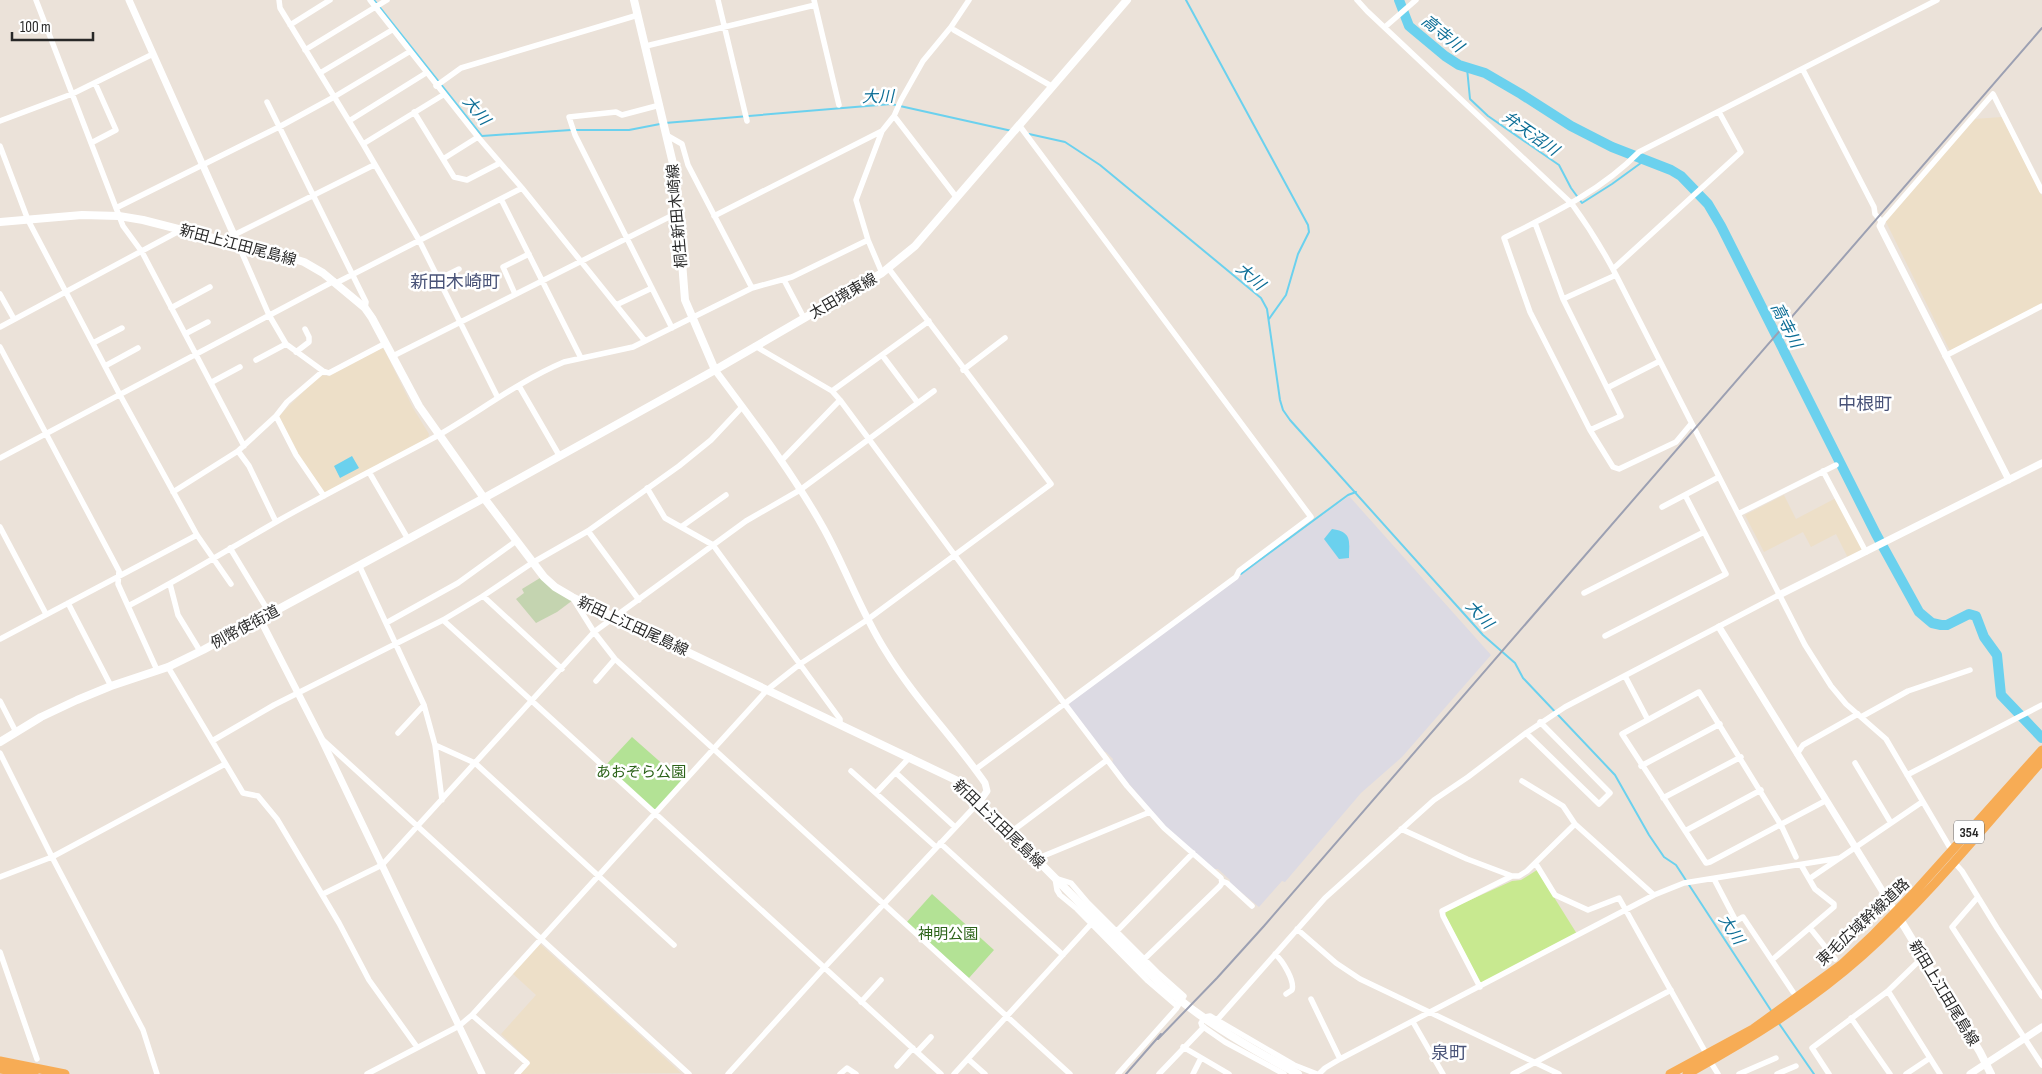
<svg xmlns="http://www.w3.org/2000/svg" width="2042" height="1074" font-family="'Sofia Sans Condensed','Noto Sans JP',sans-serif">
	<rect width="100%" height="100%" fill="#ebe2d9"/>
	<path fill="#dcdae3" d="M 1349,496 L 1491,655 L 1402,757 L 1361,793 L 1285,882 L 1282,881 L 1259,907 L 1230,883 L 1230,880 L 1218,869 L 1213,869 L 1166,827 L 1112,764 L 1113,759 L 1106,752 L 1102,751 L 1069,708 L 1070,700 Z"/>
	<path fill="#eddfc8" d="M 2002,117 L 2042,196 L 2042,304 L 1950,351 L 1885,220 L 1974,119 Z
		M 382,348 L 384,349 L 413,408 L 429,434 L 428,439 L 324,494 L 298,454 L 279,418 L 280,415 L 320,375 L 328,376 Z
		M 1784,495 L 1796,519 L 1836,498 L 1863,550 L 1848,558 L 1836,534 L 1811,547 L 1803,532 L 1764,552 L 1745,515 Z
		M 540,944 L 561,963 L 681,1073 L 519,1074 L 530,1062 L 501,1034 L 536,995 L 512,973 Z"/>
	<path fill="#b3e295" d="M 632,737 L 683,782 L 655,812 L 605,766 Z
		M 932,894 L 994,950 L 969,978 L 906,923 Z"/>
	<path fill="#c4d4b0" d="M 540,578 L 573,600 L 557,612 L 536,623 L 516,599 L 524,593 L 522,589 Z"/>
	<path fill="#c8e990" d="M 1537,870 L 1577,934 L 1481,984 L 1445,915 L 1446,911 L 1512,881 L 1521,880 Z"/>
	<path fill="#6bd1ee" d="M 352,456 L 359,468 L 340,478 L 334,466 Z
		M 1332,529 C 1353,532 1349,542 1349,558 L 1339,559 L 1324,539 Z"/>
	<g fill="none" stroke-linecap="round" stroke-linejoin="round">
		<path stroke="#6bd1ee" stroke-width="2" d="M 374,0 L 482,136 L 571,130
			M 1186,0 L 1308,225 L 1309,232 L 1298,254 L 1286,295 L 1269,319
			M 1467,68 L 1470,99 L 1488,116 L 1559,165 L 1571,188 L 1582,203 L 1612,184 L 1645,160
			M 665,123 L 891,104 L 1012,131
			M 576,130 L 629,130 L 660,124
			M 1029,134 L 1065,142 L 1100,165 L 1261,298 L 1267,309 L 1280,400 L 1283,410 L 1290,420 L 1483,635 L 1515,663 L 1523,678 L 1615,775 L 1649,835 L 1664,857 L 1676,865 L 1772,1012
			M 1241,574 L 1348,495 L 1356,492
			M 1778,1022 L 1814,1074"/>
		<path stroke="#6bd1ee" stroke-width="10" d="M 1399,0 L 1409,26 L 1445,56 L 1459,65 L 1485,73 L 1521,94 L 1571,126 L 1612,147 L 1671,170 L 1681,176 L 1708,204 L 1721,226 L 1876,534 L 1919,612 L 1932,623 L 1941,625 L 1947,625 L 1969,614 L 1976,616 L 1984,637 L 1997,655 L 2001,695 L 2042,738"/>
		<path stroke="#fff" stroke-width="5.5" d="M 36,0 L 123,226 L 142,252 L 244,446
			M 279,0 L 280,8 L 363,144 L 419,240 L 498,398
			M 370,0 L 478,137 L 522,188 L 645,341
			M 718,0 L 747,121
			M 814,0 L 839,105
			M 1357,0 L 1367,11 L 1572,204 C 1588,226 1603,250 1616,275 L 1805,645 L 1831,686 L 1846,704 L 1886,739 L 1949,846 L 1953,850
			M 290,25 L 330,0
			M 1385,27 L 1416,0
			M 954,30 L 1053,87
			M 646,46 L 815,5
			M 305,50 L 387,0
			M 1803,70 L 1874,207 L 1875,214 L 1882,222 L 1993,94 L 2042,191
			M 320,73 L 392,30
			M 436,86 L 461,68 L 638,15
			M 267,102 L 366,302 L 365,308
			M 660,105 L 622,115 L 616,112 L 569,117 L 575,135 L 672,328
			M 414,112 L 454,177 L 467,180 L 500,163
			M 894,116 L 957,198
			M 0,121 L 72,94 L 153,54
			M 349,121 L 426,73
			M 668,136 L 682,144 L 688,165 L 752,288
			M 91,143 L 116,130 L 95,83
			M 363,144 L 443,95
			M 0,146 L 28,220 L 120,395 L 197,535 L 231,584
			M 443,159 L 478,137
			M 501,199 L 581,358
			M 116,208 L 279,127 L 334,97 L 409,52
			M 714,216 L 882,131
			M 1535,223 L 1563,299 L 1621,416 L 1590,430
			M 234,235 L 374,165
			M 238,244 L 269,315 L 286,344 L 323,371 L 329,373 L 386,343
			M 1613,269 L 1741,152 L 1719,112
			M 882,273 L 868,240 L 856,200 L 882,131 L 894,116 L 901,100 L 923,61 L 951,27 L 969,0
			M 439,279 L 459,269
			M 784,280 L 804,318
			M 336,283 L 522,188
			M 0,294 L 14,319
			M 515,294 L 503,267 L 529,254
			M 1563,299 L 1616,275
			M 616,305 L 652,288
			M 171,308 L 210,287
			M 0,327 L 181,230
			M 185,334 L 208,322
			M 93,343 L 122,328
			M 755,346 L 832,391 L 840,400 L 1064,703 L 1127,786 L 1164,828 L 1221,878 L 1222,883 L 1220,886 L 1135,968
			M 0,347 L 119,571 L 118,584 L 157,670
			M 296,352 L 309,342 L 309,337 L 305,329
			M 882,355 L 918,403
			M 393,356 L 679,212
			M 1945,356 L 2042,306
			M 256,360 L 286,344
			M 105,366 L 138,348
			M 963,370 L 1005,338
			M 212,382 L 240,367
			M 519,386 L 559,455
			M 1607,388 L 1660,361
			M 832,391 L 929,321
			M 276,416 L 296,455 L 324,496
			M 1691,424 L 1676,442 L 1619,469 L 1613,467 L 1590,430 L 1530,312 L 1504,238 C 1552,214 1601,191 1639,152 L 1937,0
			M 238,451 L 249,466 L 276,522
			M 0,458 L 334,281
			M 781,461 L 840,400
			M 1823,471 L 1866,552
			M 369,472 L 408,539
			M 647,488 L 665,518 L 713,545 L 840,719 L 840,725
			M 173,492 L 238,451 L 276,416 L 287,402 L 323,371
			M 1662,507 L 1719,477
			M 1738,514 L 1836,465
			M 0,527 L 46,614
			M 681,527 L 726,495
			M 588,531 L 639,600
			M 230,548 L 270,614
			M 359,565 L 424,705 L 435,745 L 442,800
			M 170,584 L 178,615 L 200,651
			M 1584,593 L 1704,532
			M 483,596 L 562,669
			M 572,597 L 594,632 L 615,659 L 1070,1074
			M 68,603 L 111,686
			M 128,606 C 179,580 227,550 276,522 C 329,492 383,465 437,436 C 479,412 519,381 564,362 L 633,347 L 752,288 L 792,277 L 868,240
			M 443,620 L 941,1074
			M 386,623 L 458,583 L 516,541
			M 1605,636 L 1726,574 L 1685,495
			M 0,639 L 197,535
			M 168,667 L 243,793 L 258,796 L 277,819 L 339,923 L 369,980 L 417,1047
			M 1625,676 L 1648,720
			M 596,681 L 615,659
			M 0,701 L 16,732
			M 1861,717 L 1908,691 L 1970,670
			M 398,733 L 424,705
			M 1526,733 L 1599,804 L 1610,793 L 1540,722
			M 323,740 L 689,1074
			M 212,741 L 274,705 L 443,620 L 483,596 L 532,563 L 588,531 L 679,466 L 711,440 L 742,407
			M 435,745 L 475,763 L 674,945
			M 0,753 L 52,857 L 143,1030 L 157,1074
			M 1797,754 L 1803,745 L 1858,714
			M 1855,763 L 1891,823
			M 1641,766 L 1720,724
			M 976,769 L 1236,577 L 1239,571 L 1311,517 L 1019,125
			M 851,771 L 936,847
			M 896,773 L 955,827
			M 1907,775 L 2042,705
			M 1522,781 L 1563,806 L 1575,824 L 1654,895
			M 876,793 L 910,757
			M 1663,798 L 1741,757
			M 1401,829 L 1467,859 L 1512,876
			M 1685,831 L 1761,790
			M 1011,832 L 1107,760
			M 940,843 L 1063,955
			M 1796,857 L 1781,825 L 1699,692 L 1622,734 L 1706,863 L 1710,862 L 1825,801
			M 1036,859 L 1150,812
			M 1953,861 L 1962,871 L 1997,928 L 2042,996
			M 1536,864 L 1555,895 L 1588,910 L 1619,898 L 1707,1055
			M 0,877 L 52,857 L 225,764
			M 1714,879 L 1736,921 L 1743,917 L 1793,992
			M 1809,879 L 1922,802
			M 1222,881 L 1227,883 L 1252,906
			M 323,894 L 382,865 L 594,632 L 746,521 L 800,490 L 934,391
			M 1978,897 L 1952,927 L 2042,1065
			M 1810,928 L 1835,959
			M 1297,929 L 1336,963 L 1360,979 L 1559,1074
			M 1116,932 L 1193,853
			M 0,952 L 37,1059
			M 1275,954 C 1283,961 1295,981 1292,990 L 1286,994
			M 1772,960 L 1834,907 L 1834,904 L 1815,889 L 1801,865
			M 1480,987 L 1443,916 L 1442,911 L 1512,876 L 1519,876 L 1527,871 L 1575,824
			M 1888,991 L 1940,1074
			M 1311,999 L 1340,1059
			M 861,1002 L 881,980
			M 472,1015 L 527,1063 L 517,1074
			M 1851,1018 L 1890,1074
			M 1217,1020 L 1325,898 L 1434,800 L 1468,777 L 1526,733 L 1565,707 L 1779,595
			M 1413,1022 L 1443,1074
			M 1183,1047 L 1229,1074
			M 917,1052 L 931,1037
			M 968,1059 L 985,1074
			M 1710,1061 L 1718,1074
			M 897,1066 L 913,1048
			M 367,1074 L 459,1026 L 472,1015 L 767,690 L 800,664 L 867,620 L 1051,484 L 889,269
			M 728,1074 L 824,968 L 980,801
			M 840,1074 L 847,1068 L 856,1074
			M 954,1074 L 1091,924
			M 1118,1074 L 1176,1009 L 1184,996 L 1157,972 L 1088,903 L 1071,883 L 1055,878 L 1057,890 L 1060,895 L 1077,909 L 1148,981 L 1177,1006
			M 1159,1074 L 1204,1027
			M 1193,1074 L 1201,1058
			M 1284,1074 L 1225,1042 L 1202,1026 L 1201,1023 L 1205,1017 L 1210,1016 L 1294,1065 L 1317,1074
			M 1319,1074 L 1325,1068 L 1340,1059 L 1654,895 L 1684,883 L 1840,858
			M 1513,1074 L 1671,990
			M 1739,1074 L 1776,1058
			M 1777,1074 L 1796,1066
			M 1829,1074 L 1812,1048 L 1888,991 L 1923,957
			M 1906,1074 L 1930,1058"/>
		<path stroke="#fff" stroke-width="7" d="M 129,0 L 238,244
			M 1882,222 L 1880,226 L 2009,480
			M 715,370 C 753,421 793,473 824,529 C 846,569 861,612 885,650 C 914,698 954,738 985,783 L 987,791 L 980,801
			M 1779,595 L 2042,463
			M 260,619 L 321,738 L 482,1074
			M 1719,627 L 1896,913
			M 1970,1074 L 2042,1027"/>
		<path stroke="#fff" stroke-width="8" d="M 634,0 L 675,172 L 685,300 L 715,370
			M 0,222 L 82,215 L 119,216 L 143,220 L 284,256 L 304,262 L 323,273 L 365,308 L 372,318 L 419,406 L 484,498 L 544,577 L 555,587 L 572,597 L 960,782 L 1148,972 C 1192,1015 1244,1045 1298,1074
			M 0,742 L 41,717 L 77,700 L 111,686 L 168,667 L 203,650 L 484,498 L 715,370 L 882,273 L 915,246 L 1127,0
			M 1898,916 L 1980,1052 L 1991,1074"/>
		<path stroke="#f7ac55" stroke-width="9" d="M 0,1061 L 65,1074
			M 0,1069 L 34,1074
			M 1670,1074 L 1753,1029 L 1841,965 L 1874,934 L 1912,895 L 2042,750
			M 1687,1074 C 1749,1040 1809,1003 1862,956 C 1928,897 1984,827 2042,761"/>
		<path stroke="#9ca0b2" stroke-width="2" d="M 1158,1039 L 1217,978 L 1264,926 L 2042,28
			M 1126,1074 L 1161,1034"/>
	</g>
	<g text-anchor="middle" stroke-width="5" stroke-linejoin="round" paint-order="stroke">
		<rect fill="#fff" stroke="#686868" stroke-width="1" x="1954" y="820.5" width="30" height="23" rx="4"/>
		<g font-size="14" font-weight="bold" fill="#282828">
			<text x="1969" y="837">354</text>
		</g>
		<g font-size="15" fill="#282828" stroke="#fff">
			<text transform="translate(677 216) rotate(-95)" y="5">桐生新田木崎線</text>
			<text transform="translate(238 245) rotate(15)" y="5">新田上江田尾島線</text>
			<text transform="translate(843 296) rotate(-30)" y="5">太田境東線</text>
			<text transform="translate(633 626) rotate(25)" y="5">新田上江田尾島線</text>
			<text transform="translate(245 627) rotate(-28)" y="5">例幣使街道</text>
			<text transform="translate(999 824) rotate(44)" y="5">新田上江田尾島線</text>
			<text transform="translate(1863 922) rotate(-43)" y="5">東毛広域幹線道路</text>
			<text transform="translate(1944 993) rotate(59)" y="5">新田上江田尾島線</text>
		</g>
		<g font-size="15" fill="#2c6319" stroke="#fff">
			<text x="641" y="777">あおぞら公園</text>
			<text x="948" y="939">神明公園</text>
		</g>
		<g font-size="16" font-style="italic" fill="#0d6e96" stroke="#fff">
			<text transform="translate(1443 33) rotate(39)" y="6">高寺川</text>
			<text transform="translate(878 96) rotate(-1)" y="6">大川</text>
			<text transform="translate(477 110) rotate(50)" y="6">大川</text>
			<text transform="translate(1531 133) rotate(35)" y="6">弁天沼川</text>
			<text transform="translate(1251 276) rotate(41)" y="6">大川</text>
			<text transform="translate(1787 325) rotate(63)" y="6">高寺川</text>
			<text transform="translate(1480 614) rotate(47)" y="6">大川</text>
			<text transform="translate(1732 929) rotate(57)" y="6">大川</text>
		</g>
		<g font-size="18" fill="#495378" stroke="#fff">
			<text x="455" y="288">新田木崎町</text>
			<text x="1865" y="410">中根町</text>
			<text x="1449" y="1059">泉町</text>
		</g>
	</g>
	<path d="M12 32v8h81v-8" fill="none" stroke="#282828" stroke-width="2.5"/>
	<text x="20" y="32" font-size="15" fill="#282828" stroke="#ffffff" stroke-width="4" paint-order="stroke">100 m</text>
</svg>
